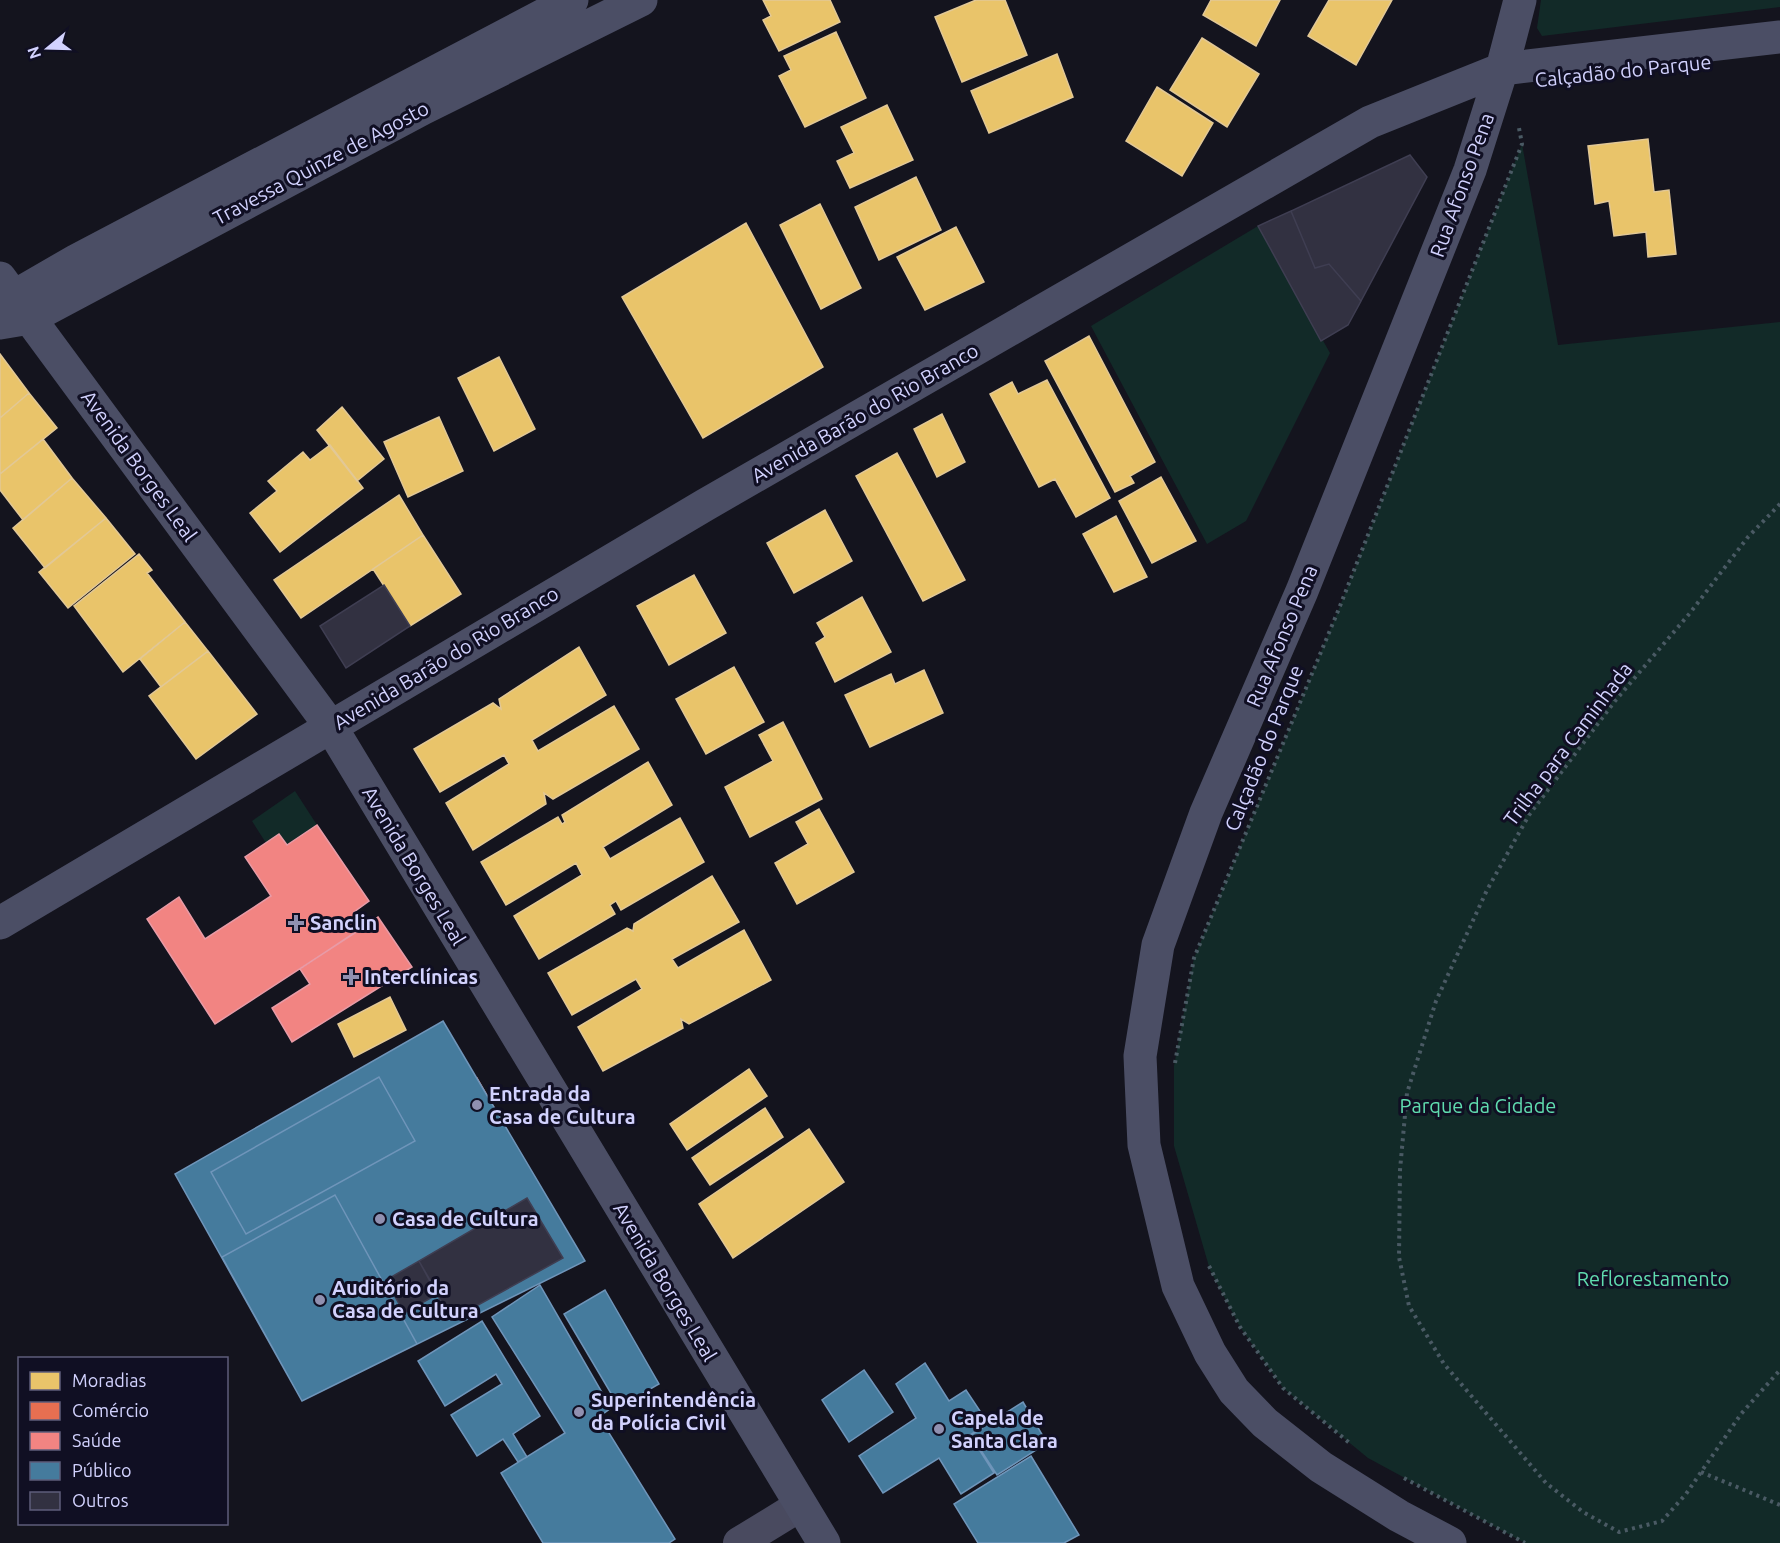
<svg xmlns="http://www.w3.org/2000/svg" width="1780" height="1543" font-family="Ubuntu,sans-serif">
	<rect width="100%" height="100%" fill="#14141e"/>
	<path fill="#122a28" d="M 1541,0 L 1780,0 L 1780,7 L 1542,36 L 1537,28 Z
		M 1522,144 L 1558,345 L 1780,322 L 1780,1543 L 1525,1543 L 1368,1458 L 1283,1388 L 1240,1327 L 1210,1270 L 1174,1146 L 1174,1066 L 1194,958 L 1338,611 Z
		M 1258,226 L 1330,353 L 1246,521 L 1207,544 L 1091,326 Z
		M 295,791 L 317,825 L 287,845 L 279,834 L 266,843 L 252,821 Z"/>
	<path fill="#e9c46a" stroke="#e2c896" stroke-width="1.5" d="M 763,0 L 830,0 L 840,22 L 779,51 L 763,20 L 771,16 Z
		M 976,0 L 1005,0 L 1027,55 L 962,82 L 935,17 Z
		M 1211,0 L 1280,0 L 1256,46 L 1203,15 Z
		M 1329,0 L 1392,0 L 1356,65 L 1308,36 Z
		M 836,32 L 866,98 L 805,127 L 779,76 L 791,70 L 784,56 Z
		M 1202,38 L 1259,74 L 1227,127 L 1170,90 Z
		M 1057,54 L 1073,97 L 989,133 L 971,91 Z
		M 1157,87 L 1213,123 L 1182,176 L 1126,141 Z
		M 887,105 L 913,160 L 850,188 L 837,161 L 854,153 L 841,127 Z
		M 1648,139 L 1654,192 L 1669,190 L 1676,254 L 1648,257 L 1646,232 L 1614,236 L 1609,201 L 1595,204 L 1588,146 Z
		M 916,177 L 941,230 L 879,260 L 855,207 Z
		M 820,204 L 861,288 L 821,309 L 780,225 Z
		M 746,223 L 823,367 L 703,438 L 622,297 Z
		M 956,227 L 984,282 L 925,310 L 897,257 Z
		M 1089,336 L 1155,462 L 1130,476 L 1134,483 L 1115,492 L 1045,361 Z
		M 0,354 L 29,393 L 0,418 Z
		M 499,357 L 535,429 L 494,451 L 458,378 Z
		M 1047,380 L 1110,498 L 1076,517 L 1055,479 L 1039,487 L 990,394 L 1012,382 L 1018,394 Z
		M 29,393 L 57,428 L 0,474 L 0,418 Z
		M 342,407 L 384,459 L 357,481 L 317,430 Z
		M 942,414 L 965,462 L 937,477 L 914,429 Z
		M 439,417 L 463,471 L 408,497 L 384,442 Z
		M 43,439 L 72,478 L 23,520 L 0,490 L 0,474 Z
		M 330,445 L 363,488 L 280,552 L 250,513 L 277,491 L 268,481 L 303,452 L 310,460 Z
		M 897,453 L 965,580 L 923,601 L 856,476 Z
		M 1161,477 L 1196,541 L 1152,563 L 1119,501 Z
		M 72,478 L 106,518 L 45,568 L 13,528 Z
		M 399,495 L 423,535 L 301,618 L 274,580 Z
		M 825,510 L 852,561 L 794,593 L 767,543 Z
		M 1116,516 L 1147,577 L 1114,592 L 1083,534 Z
		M 106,518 L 135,554 L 68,608 L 39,572 Z
		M 423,535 L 461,594 L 410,626 L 373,569 Z
		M 139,554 L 152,570 L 147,573 L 185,622 L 123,672 L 74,606 Z
		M 694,575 L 726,633 L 669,665 L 637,606 Z
		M 862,597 L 891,652 L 835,682 L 816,643 L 825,637 L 817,623 Z
		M 185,622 L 208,651 L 161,687 L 140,659 Z
		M 579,647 L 606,695 L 532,740 L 538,751 L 614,706 L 639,749 L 553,799 L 544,793 L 546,804 L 473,850 L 446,803 L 509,764 L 504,755 L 440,792 L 414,749 L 493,703 L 501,709 L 499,699 Z
		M 208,651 L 257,714 L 196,759 L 149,696 Z
		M 734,667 L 764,722 L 706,754 L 676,699 Z
		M 924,670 L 943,713 L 870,747 L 845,695 L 891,674 L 895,684 Z
		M 783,722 L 822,799 L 750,837 L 725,787 L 773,761 L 759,735 Z
		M 648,762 L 672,805 L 603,847 L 610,859 L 680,818 L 704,862 L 621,910 L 616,901 L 610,905 L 615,914 L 539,959 L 514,916 L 582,875 L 576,863 L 506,905 L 481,862 L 558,817 L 562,824 L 565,822 L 562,815 Z
		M 819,809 L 854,872 L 797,904 L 775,863 L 808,844 L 796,822 Z
		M 712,876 L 739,922 L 672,959 L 678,968 L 744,930 L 771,980 L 689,1024 L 681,1019 L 683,1028 L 603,1071 L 578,1027 L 642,989 L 636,979 L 572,1015 L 548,973 L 627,928 L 633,931 L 634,924 Z
		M 390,997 L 406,1030 L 354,1057 L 338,1024 Z
		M 749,1069 L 767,1096 L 687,1150 L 670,1124 Z
		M 765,1108 L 783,1137 L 710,1185 L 692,1158 Z
		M 809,1129 L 844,1182 L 733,1258 L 699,1204 Z"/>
	<path fill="#e76f51" stroke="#e18d85" stroke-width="1.5" d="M 477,1078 L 500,1118 L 478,1130 L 455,1091 Z"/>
	<path fill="#f28482" stroke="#e89ba7" stroke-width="1.5" d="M 317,825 L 369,901 L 354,912 L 364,927 L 215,1024 L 147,919 L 179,897 L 205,939 L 271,896 L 245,857 L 279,834 L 287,845 Z
		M 378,917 L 412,967 L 292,1042 L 272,1008 L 310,984 L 300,969 Z"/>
	<path fill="#457b9d" stroke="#6f95ba" stroke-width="1.5" d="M 443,1021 L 585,1261 L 302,1401 L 175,1174 Z
		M 379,1077 L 415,1141 L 246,1234 L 211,1172 Z
		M 335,1195 L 417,1344 L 302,1401 L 222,1257 Z
		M 540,1285 L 611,1408 L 599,1417 L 675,1539 L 669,1543 L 543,1543 L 501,1473 L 565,1433 L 492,1317 Z
		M 605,1290 L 659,1384 L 619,1407 L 564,1314 Z
		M 482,1321 L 540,1416 L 513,1434 L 527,1457 L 518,1462 L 503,1439 L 477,1456 L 451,1415 L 502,1384 L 496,1374 L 445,1406 L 418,1361 Z
		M 925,1363 L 949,1401 L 966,1390 L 988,1423 L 970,1435 L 994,1473 L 961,1494 L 939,1458 L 883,1493 L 859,1456 L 916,1418 L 896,1384 Z
		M 864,1370 L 893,1412 L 849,1442 L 822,1400 Z
		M 1023,1402 L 1047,1443 L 997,1475 L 971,1435 Z
		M 1031,1456 L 1079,1535 L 1064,1543 L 978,1543 L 954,1504 Z"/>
	<path fill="#323141" stroke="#3f3e52" stroke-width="1.5" d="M 1410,155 L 1427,177 L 1361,301 L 1329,264 L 1315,268 L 1291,211 Z
		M 1291,211 L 1315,268 L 1329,264 L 1361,301 L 1348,325 L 1321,341 L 1258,226 Z
		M 384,585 L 410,626 L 346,668 L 320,626 Z
		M 527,1198 L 563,1258 L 451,1320 L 419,1261 Z
		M 419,1261 L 438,1294 L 404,1313 L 386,1280 Z"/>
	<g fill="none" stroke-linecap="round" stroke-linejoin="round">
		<path stroke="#4a5a64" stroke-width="4" stroke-dasharray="3 4.5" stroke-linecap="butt" d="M 1780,504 L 1748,537 L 1690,613 L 1615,701 L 1529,815 L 1487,890 L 1436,1001 L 1407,1093 L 1400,1170 L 1399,1257 L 1409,1306 L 1444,1364 L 1546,1483 L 1583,1512 L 1619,1532 L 1662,1521 L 1686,1494 L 1741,1414 L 1780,1370
			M 1175,1063 L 1194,958 L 1338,611 L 1522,144 L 1519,128
			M 1209,1266 L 1240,1327 L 1283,1388 L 1352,1445
			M 1701,1472 L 1780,1505
			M 1404,1478 L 1525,1543"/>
		<path stroke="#494a5f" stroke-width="32" d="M 739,1543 L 801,1505"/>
		<path stroke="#4b4e65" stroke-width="33" d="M 0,278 L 331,727 L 824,1543
			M 0,315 L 13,297 L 77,260 L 572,0
			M 0,323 L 30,318 L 424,108 L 641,0
			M 0,923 L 705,505 L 1370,122 L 1502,69 L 1780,37
			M 1450,1543 L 1399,1516 L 1321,1467 L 1265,1423 L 1234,1391 L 1210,1353 L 1178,1286 L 1144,1145 L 1140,1056 L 1158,945 L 1206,813 L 1302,591 L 1470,170 L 1502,69 L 1520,0"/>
	</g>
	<g fill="#9090b0" stroke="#100f23" stroke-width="2">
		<path d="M293 914h6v6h6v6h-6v6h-6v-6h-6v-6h6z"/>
		<path d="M348 968h6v6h6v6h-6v6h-6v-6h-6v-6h6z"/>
		<circle cx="477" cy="1105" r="6"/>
		<circle cx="380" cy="1219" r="6"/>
		<circle cx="320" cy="1300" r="6"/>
		<circle cx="579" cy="1412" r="6"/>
		<circle cx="939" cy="1429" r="6"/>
	</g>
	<g text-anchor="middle" stroke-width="6" stroke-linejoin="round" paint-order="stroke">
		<g font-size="20" fill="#d2d2fe" stroke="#100f23">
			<text transform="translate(1623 71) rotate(-6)" y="7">Calçadão do Parque</text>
			<text transform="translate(321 163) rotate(-28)" y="7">Travessa Quinze de Agosto</text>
			<text transform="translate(1462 185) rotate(-70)" y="7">Rua Afonso Pena</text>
			<text transform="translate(865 413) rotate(-30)" y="7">Avenida Barão do Rio Branco</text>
			<text transform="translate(139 466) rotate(54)" y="7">Avenida Borges Leal</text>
			<text transform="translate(1282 636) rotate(-67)" y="7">Rua Afonso Pena</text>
			<text transform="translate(446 658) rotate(-31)" y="7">Avenida Barão do Rio Branco</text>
			<text transform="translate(1568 744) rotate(-53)" y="7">Trilha para Caminhada</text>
			<text transform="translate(1264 748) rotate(-68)" y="7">Calçadão do Parque</text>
			<text transform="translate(414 866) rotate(59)" y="7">Avenida Borges Leal</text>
			<text transform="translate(665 1282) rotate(59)" y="7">Avenida Borges Leal</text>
		</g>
		<g font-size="20" font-weight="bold" fill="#d2d2fe" stroke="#100f23" text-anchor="start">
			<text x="310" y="930">Sanclin</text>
			<text x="364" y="984">Interclínicas</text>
			<text x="489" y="1101">Entrada da<tspan x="489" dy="23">Casa de Cultura</tspan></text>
			<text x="392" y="1226">Casa de Cultura</text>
			<text x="332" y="1295">Auditório da<tspan x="332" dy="23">Casa de Cultura</tspan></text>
			<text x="591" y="1407">Superintendência<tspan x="591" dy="23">da Polícia Civil</tspan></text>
			<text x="951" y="1425">Capela de<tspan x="951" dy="23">Santa Clara</tspan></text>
		</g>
		<g font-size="20" fill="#60dcaf" stroke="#100f23">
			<text x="1478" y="1113">Parque da Cidade</text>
			<text x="1653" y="1286">Reflorestamento</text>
		</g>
	</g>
	<rect x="18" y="1357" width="210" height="168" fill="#100f23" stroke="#5e5d7b" stroke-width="1.5"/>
	<rect x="30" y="1372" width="30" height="18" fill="#e9c46a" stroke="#5e5d7b" stroke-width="1.5"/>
	<text x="72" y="1387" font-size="18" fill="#d2d2fe">Moradias</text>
	<rect x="30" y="1402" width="30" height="18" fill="#e76f51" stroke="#5e5d7b" stroke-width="1.5"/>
	<text x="72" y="1417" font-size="18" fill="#d2d2fe">Comércio</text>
	<rect x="30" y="1432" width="30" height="18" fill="#f28482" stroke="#5e5d7b" stroke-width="1.5"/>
	<text x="72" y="1447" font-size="18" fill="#d2d2fe">Saúde</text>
	<rect x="30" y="1462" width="30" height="18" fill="#457b9d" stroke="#5e5d7b" stroke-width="1.5"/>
	<text x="72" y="1477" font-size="18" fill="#d2d2fe">Público</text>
	<rect x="30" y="1492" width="30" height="18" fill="#323141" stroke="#5e5d7b" stroke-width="1.5"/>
	<text x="72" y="1507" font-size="18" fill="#d2d2fe">Outros</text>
	<g transform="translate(48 48) rotate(251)" stroke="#100f23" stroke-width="4.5" paint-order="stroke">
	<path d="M0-4.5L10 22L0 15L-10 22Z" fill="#d2d2fe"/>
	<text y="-9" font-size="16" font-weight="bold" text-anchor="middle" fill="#d2d2fe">N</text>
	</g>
</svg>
